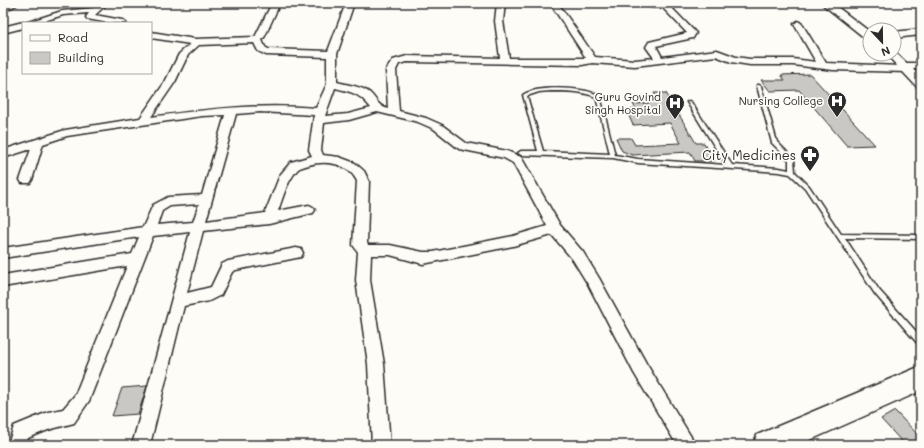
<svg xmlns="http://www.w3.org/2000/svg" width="924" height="448" font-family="Mali,sans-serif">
	<rect width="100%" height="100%" fill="#fdfcf7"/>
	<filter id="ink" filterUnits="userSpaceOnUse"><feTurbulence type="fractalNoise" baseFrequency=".025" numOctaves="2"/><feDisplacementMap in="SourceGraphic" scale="8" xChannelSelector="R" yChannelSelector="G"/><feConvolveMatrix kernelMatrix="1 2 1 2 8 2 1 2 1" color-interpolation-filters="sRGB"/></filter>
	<g filter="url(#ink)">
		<path fill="#c9c8c4" stroke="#2b2b2b" d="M 810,74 L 875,145 L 847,146 L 799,90 L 770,91 L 761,80 L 785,80 L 781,75 Z
			M 654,93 L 666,93 L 696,143 L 704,143 L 715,161 L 695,161 L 690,152 L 632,155 L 622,151 L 616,138 L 631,138 L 635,145 L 681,143 L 670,123 L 633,125 L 626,110 L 636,109 L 633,104 L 649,103 L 648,101 L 658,101 Z
			M 147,386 L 138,414 L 112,416 L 122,388 Z
			M 895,411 L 921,438 L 921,445 L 905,445 L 881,419 Z"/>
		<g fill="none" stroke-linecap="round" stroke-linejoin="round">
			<defs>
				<path id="service" d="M 757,85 L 759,85 L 761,86 L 777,142 L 794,159 L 795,172 L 809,186 L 841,234 L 921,235 L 921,239 L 845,238 L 879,290 L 921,337 L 921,345 L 918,344 L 875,294 L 805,188 L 790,174 L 779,172 L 638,163 L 613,158 L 521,155 L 518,153 L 521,151 L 538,151 L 523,95 C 537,85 586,87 600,96 L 615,155 L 638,159 L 726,165 L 687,102 L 689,101 L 691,102 L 732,165 L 779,168 L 789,170 L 789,160 L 772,143 L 757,86 ZM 550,91 C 565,91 581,91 596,97 L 610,154 L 543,151 L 527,96 L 539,92 Z"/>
				<path id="minor" d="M 10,3 L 20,3 L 3,12 L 3,7 Z
					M 99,3 L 108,3 L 95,15 L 122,20 L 126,23 L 109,23 L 87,19 L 86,17 L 89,13 L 63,15 L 38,23 L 23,23 L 23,28 L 3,33 L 3,27 L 23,22 L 25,23 L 62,11 L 93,8 Z
					M 272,3 L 280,3 L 265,36 L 262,40 L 265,47 L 268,49 L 328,51 L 346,3 L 354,3 L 337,54 L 337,82 C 347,85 362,86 370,93 C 377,100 378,106 388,109 L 386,70 L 393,60 L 407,56 L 500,58 L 495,21 L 497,3 L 505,3 L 503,21 L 509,58 L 586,58 L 550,3 L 558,3 L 595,57 L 635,60 L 654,58 L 646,47 L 649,42 L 687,33 L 663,8 L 651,7 L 641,3 L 668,4 L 696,33 L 693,38 L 656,46 L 662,57 L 717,50 L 736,57 L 750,59 L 793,59 L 816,62 L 794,24 L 798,21 L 802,24 L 826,63 L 900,66 L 905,63 L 921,63 L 921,69 L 912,69 L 907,72 L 833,70 L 793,65 L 750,65 L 731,62 L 716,56 L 635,66 L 592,63 L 582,65 L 407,62 L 399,64 L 396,70 L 399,111 L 426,118 L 442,125 L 466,143 L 507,151 L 521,157 L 560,225 L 583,252 L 599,278 L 646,363 L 696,445 L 677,445 L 634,373 L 589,286 L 573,260 L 552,235 L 513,246 L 423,264 L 390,255 L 371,255 L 370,280 L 384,364 L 390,445 L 372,445 L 368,364 L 356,280 L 358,252 L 353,245 L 357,181 C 348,163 326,160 309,165 C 305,166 301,167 298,169 C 287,181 283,197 278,211 L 309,205 L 313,207 L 315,210 L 313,213 L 269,224 L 203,231 L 187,293 L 211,287 L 222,264 L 228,261 L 296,248 L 301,249 L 303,253 L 301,257 L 236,270 L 232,272 L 221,295 L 209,301 L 184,306 L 150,445 L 132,445 L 190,232 L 153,236 L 89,401 L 74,423 L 48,430 L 28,438 L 26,445 L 8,445 L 14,426 L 48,412 L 63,409 L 75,395 L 127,266 L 3,287 L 3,275 L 132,254 L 139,237 L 3,258 L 3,248 L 143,227 L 153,205 L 168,197 L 202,195 L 225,115 L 202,116 L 67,136 L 43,144 L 32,180 L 30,183 L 22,183 L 20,180 L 31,149 L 3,158 L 3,150 L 65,130 L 140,118 L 165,82 L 179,54 L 190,44 L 151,38 L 151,32 L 195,39 L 255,37 ZM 254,43 L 258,51 L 266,55 L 327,57 L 327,84 L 316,108 C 261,103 206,109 151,117 L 175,82 L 188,55 L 199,45 ZM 335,88 C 352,92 359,93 371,108 L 348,114 L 325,116 ZM 260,112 L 314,115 L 309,150 L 312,156 L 291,162 L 280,175 L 265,213 L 206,221 L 236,114 ZM 377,112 L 418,122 L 434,129 L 459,149 L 504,158 L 513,163 L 547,226 L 513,236 L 433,252 L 423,252 L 390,245 L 368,245 L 367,243 L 369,181 L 364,171 L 355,163 L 339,157 L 323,155 L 321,150 L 324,123 L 349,120 ZM 199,204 L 193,222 L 157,225 L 162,211 L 170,206 Z
					M 921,29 L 921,35 L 894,38 L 894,32 Z"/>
				<path id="tertiary" d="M 821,3 L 832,3 L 870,32 L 870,40 L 866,39 Z
					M 894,51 L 921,77 L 921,88 L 917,87 L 886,54 L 894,54 Z"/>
				<path id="primary" d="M 921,366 L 921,391 L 799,445 L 753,445 L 757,435 Z"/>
			</defs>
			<use href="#service" stroke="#2b2b2b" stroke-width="3"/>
			<use href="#minor" stroke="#2b2b2b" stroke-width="3"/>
			<use href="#tertiary" stroke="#2b2b2b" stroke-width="3"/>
			<use href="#primary" stroke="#2b2b2b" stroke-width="3"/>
			<use href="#service" fill="#fdfcf7" fill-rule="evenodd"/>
			<use href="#minor" fill="#fdfcf7" fill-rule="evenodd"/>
			<use href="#tertiary" fill="#fdfcf7" fill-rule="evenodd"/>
			<use href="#primary" fill="#fdfcf7" fill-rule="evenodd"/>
		</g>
	</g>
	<defs>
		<symbol id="hospital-pin" viewBox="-11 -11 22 30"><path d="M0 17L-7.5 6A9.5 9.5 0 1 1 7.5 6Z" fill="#2b2b2b" stroke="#fdfcf7"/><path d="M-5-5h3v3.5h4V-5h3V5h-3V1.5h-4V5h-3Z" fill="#fff"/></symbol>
		<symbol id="pharmacy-pin" viewBox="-11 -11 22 30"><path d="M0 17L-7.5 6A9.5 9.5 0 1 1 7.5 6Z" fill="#2b2b2b" stroke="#fdfcf7"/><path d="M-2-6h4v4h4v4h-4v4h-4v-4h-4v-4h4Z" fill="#fff"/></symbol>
	</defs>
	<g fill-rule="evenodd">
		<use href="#hospital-pin" x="826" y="90" width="22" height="30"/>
		<use href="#hospital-pin" x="664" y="92" width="22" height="30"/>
		<use href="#pharmacy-pin" x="799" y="144" width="22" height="30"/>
	</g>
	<g text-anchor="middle" stroke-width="3.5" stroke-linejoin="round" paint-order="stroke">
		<g font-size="11" fill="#2b2b2b" stroke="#fdfcf7" text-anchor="end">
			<text x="661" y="101">Guru Govind<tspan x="661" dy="13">Singh Hospital</tspan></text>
			<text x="823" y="105">Nursing College</text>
		</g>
		<g font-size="13" fill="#2b2b2b" stroke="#fdfcf7" text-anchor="end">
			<text x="796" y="160">City Medicines</text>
		</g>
	</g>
	<rect width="924" height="448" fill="none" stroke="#fdfcf7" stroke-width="16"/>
	<rect x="8" y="8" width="908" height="432" fill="none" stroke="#2b2b2b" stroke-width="1.5" filter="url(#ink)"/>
	<rect x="22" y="22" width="130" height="52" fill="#fdfcf7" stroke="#a9a8a5"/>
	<rect x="30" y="35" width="20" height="6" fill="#fdfcf7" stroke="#a9a8a5"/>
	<text x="58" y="42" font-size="12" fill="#2b2b2b">Road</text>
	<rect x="30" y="52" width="20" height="12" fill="#c9c8c4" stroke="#a9a8a5"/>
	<text x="58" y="62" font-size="12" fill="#2b2b2b">Building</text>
	<g transform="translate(882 42) rotate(158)"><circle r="19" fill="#fdfcf7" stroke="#a9a8a5"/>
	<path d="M0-3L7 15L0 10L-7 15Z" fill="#2b2b2b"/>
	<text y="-6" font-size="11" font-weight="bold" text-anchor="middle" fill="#2b2b2b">N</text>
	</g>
</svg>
